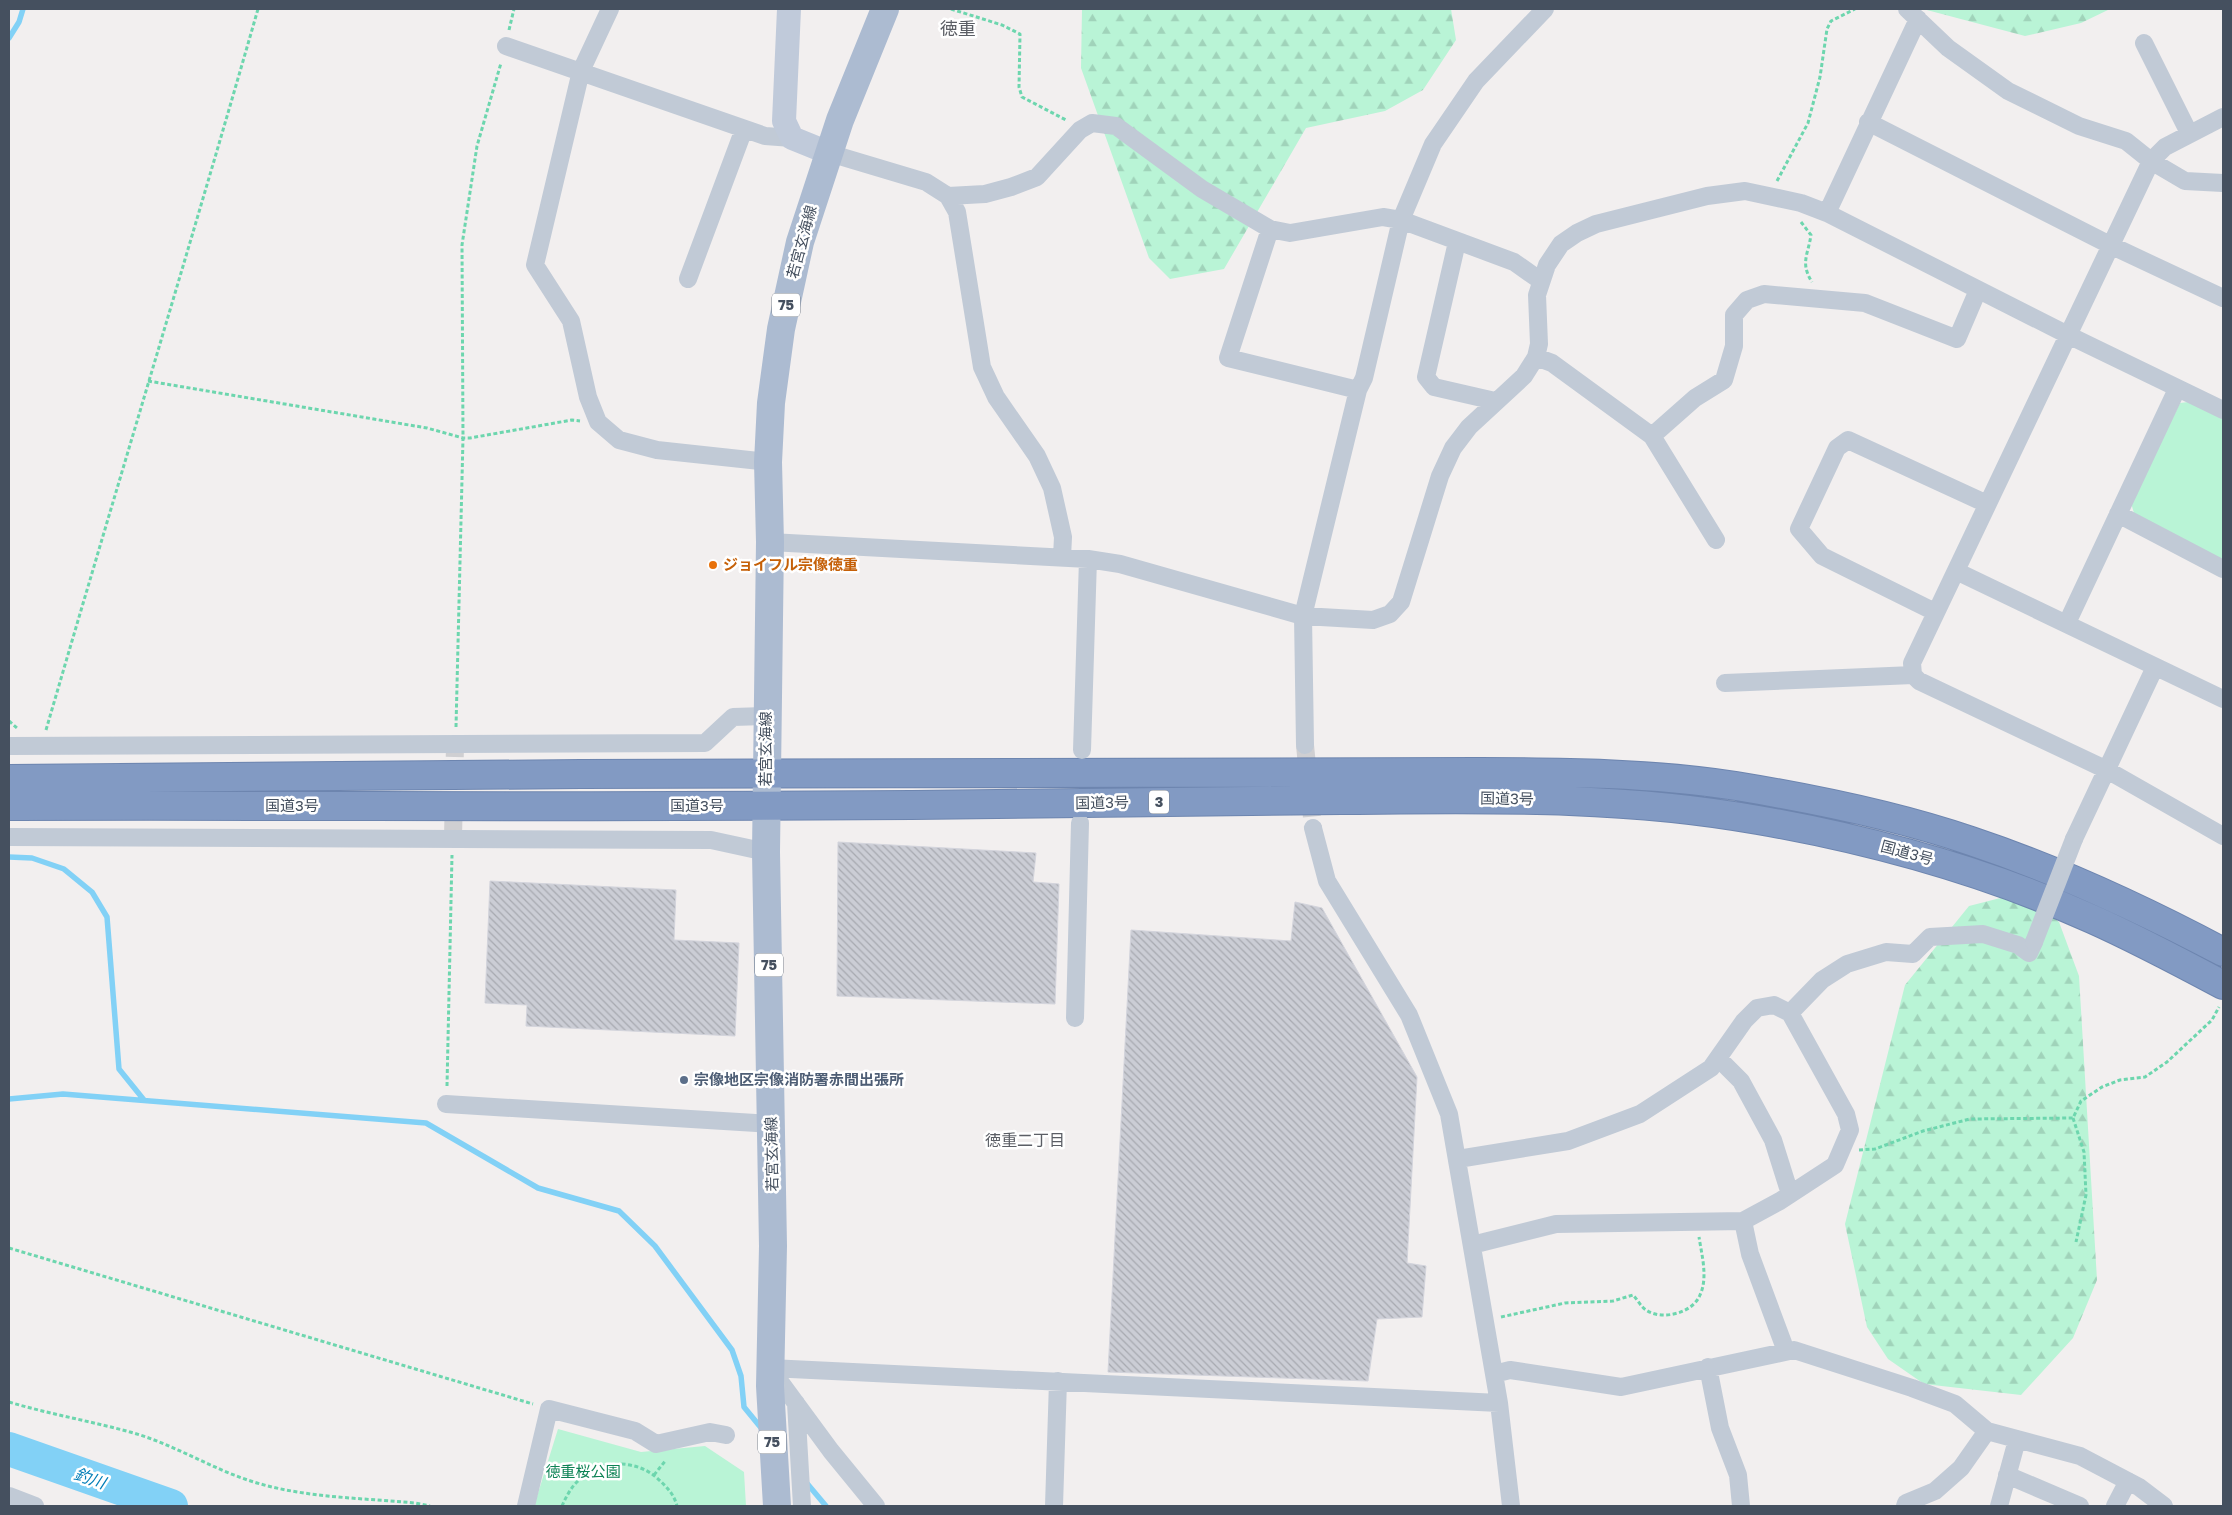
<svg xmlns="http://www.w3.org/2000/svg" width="2232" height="1515" font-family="'Golos Text','Noto Sans JP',sans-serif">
	<defs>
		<pattern id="forest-firs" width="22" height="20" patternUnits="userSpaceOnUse" patternTransform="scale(1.25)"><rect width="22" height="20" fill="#b9f4d6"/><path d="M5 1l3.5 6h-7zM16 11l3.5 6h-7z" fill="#a0d3ba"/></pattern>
		<pattern id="building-back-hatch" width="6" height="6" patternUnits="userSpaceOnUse" patternTransform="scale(1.25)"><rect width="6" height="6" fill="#cbcdd5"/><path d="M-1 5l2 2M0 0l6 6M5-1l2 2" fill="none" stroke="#a7a9b0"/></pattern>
	</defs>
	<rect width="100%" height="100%" fill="#f2efef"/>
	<path fill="url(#forest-firs)" d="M 1082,9 L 1451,9 L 1456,40 L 1423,90 L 1385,111 L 1306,128 L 1224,269 L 1170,279 L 1149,258 L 1081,68 Z
		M 1923,9 L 2110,9 L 2081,23 L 2025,36 Z
		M 2016,894 L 2036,903 L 2059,922 L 2079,976 L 2097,1280 L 2073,1338 L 2021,1395 L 1924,1384 L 1888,1359 L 1867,1327 L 1845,1224 L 1905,985 L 1969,906 Z"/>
	<path fill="#b9f4d6" d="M 2188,402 L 2223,419 L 2223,561 L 2134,513 L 2131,503 L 2180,403 Z
		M 558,1429 L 641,1452 L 705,1446 L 744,1472 L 746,1506 L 534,1506 Z"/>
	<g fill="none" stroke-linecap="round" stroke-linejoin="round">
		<path stroke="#82d1f6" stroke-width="5.5" d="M 9,38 L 19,22 L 23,9
			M 9,857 L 32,858 L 64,869 L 92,892 L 107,917 L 119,1069 L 144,1100
			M 9,1099 L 63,1094 L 426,1123 L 538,1188 L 619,1211 L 655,1246 L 732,1350 L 741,1376 L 744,1407 L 762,1429
			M 805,1481 L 826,1506"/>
		<path stroke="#82d1f6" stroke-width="34" d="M 9,1449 L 171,1506"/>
	</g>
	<path fill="url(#building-back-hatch)" stroke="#d3d4dc" d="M 838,842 L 1036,853 L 1033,882 L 1059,884 L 1055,1004 L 837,996 Z
		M 490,881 L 676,890 L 674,940 L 739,943 L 735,1036 L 526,1026 L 527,1005 L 485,1003 Z
		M 1295,902 L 1322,908 L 1417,1077 L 1407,1263 L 1426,1266 L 1422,1317 L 1377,1319 L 1368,1381 L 1108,1372 L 1131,930 L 1291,941 Z"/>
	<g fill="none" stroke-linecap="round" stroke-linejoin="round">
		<path stroke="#cfcfd2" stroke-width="18" stroke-dasharray="18 9" stroke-linecap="butt" d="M 1305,745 L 1313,828
			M 453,838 L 455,745"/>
		<defs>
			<path id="highway" d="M 9,779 L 581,774 L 1480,772 C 1565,772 1651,773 1736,786 C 1815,799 1895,815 1971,841 C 2058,870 2142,909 2223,952
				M 9,806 C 310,805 611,808 912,805 C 1055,803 1198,802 1341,800 C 1480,799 1620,795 1758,820 C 1873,840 1985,871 2092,919 C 2137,939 2180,962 2223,985"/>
		</defs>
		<use href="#highway" stroke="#6d85af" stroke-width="30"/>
		<path stroke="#6dd6ae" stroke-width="3" stroke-dasharray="4 2.5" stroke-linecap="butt" d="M 951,9 L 1002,25 L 1020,34 L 1019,87 L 1022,97 L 1066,120
			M 509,30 L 514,9
			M 1777,181 L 1808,123 L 1820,77 L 1827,29 L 1831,21 L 1855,9
			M 1801,222 L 1811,235 C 1808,255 1800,263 1812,282
			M 148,381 L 427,428 L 463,438 L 470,438 L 572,420 L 580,421
			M 9,721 L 17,728
			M 456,727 L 463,438 L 462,245 L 477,146 L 501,63
			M 46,730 C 116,489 189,250 258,9
			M 447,1086 L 452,855
			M 2073,1118 L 2084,1152 L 2086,1195 L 2076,1242
			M 1859,1150 L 1875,1149 L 1923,1131 L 1970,1119 L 2073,1118 L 2081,1101 L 2102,1087 L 2120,1080 L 2145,1077 L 2167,1062 L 2212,1020 L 2219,1007
			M 9,1248 L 533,1404
			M 1501,1317 L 1565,1303 L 1613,1301 L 1633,1295 C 1637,1299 1641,1307 1646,1310 C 1662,1321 1693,1313 1700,1295 C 1708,1278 1702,1256 1699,1237
			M 9,1402 C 49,1414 90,1421 130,1432 C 174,1444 213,1470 257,1483 C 308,1498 363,1498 415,1503 L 430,1506
			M 654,1475 L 666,1460
			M 562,1506 C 566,1497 571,1487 579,1480 C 599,1459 636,1459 657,1478 C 666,1486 674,1494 677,1506"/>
		<path stroke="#c1cad6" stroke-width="18" d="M 610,9 L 581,71 L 535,265 L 571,321 L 588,397 L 598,422 L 619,440 L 657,450 L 768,462
			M 1907,9 L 1948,48 L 2008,91 L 2079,126 L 2126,141 L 2151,161 L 2185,181 L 2223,183
			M 2144,43 L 2189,133
			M 506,46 L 765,136 L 792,138
			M 2223,117 L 2165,147 L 2151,161 L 1912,663 L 1913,675 L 1919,681 L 2107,770 L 2223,836
			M 1868,122 L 2110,245 L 2223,298
			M 829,153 L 926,182 L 948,196 L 957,212 L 982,367 L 996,397 L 1037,456 L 1052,488 L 1063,537 L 1062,557
			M 948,196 L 985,194 L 1011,187 L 1037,177 L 1080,130 L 1092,123 L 1116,126 L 1202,189 L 1270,229
			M 1827,213 L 1918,19
			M 1457,242 L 1426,377 L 1434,387 L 1495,401
			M 688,279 L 744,129
			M 1536,357 L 1552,363 L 1652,436 L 1716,540
			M 1358,390 L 1228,358 L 1270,229 L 1290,233 L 1383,217 L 1401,220 L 1514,262 L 1541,281
			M 1652,436 L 1695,398 L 1724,380 L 1734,346 L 1734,315 L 1747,300 L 1764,294 L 1865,303 L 1957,339 L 1978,290
			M 2118,514 L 2223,569
			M 770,542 L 1088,559 L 1120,564 L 1303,616 L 1373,620 L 1390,614 L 1401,602 L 1440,476 L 1453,448 L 1469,427 L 1524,376 L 1536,357 L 1539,344 L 1537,295 L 1547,265 L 1561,244 L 1577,233 L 1596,224 L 1707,196 L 1745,191 L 1801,203 L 1827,213 L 2068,335 L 2223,410
			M 1956,571 L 2223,699
			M 1935,612 L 1822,556 L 1799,529 L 1837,448 L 1848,440 L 1987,504
			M 2067,623 L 2177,389
			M 1725,683 L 1913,675
			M 1305,745 L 1303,616 L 1358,390 L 1364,378 L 1401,220 L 1433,144 L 1476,81 L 1545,9
			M 9,746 L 705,743 L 733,717 L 766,716
			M 1082,750 L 1088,559
			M 1313,828 L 1327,881 L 1409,1015 L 1449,1114 L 1499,1403 L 1511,1506
			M 9,837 L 711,840 L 766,852
			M 2074,839 L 2155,667
			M 1790,1013 L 1822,980 L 1847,964 L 1886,952 L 1913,954 L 1930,937 L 1983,934 L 2018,945 L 2029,953 L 2034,942
			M 1075,1018 L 1080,823
			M 1718,1058 L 1741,1081 L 1773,1140 L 1790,1194
			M 446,1104 L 771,1124
			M 1458,1159 L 1568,1141 L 1640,1114 L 1711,1068 L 1744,1021 L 1757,1008 L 1774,1005 L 1790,1013 L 1846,1114 L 1850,1130 L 1835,1165 L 1780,1201 L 1743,1221 L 1556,1224 L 1472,1245
			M 1743,1221 L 1750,1254 L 1783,1343
			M 1708,1367 L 1720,1428 L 1738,1475 L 1741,1506
			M 770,1368 L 1499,1403
			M 770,1368 L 831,1451 L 876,1506
			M 1494,1374 L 1510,1370 L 1621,1387 L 1794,1350 L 1912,1388 L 1955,1404 L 1987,1431
			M 796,1403 L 802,1506
			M 2007,1475 L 2080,1506
			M 9,1496 L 35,1506
			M 526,1506 L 549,1409 L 635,1431 L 656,1444 L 710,1432 L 726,1435
			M 1054,1506 L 1058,1381
			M 1905,1506 L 1906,1503 L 1935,1491 L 1961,1468 L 1987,1431 L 2080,1456 L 2139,1487 L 2164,1506
			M 1999,1506 L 2017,1440
			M 2115,1506 L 2128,1481"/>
		<path stroke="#c0cada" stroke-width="24" d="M 789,9 L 784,121 L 792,138 L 829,153"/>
		<path stroke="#acbbd1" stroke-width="28" d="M 777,1506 L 770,1386 L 773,1246 L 766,852 L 770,542 L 768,462 L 771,403 L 781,329 L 800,242 L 840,120 L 885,9"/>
		<use href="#highway" stroke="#829ac3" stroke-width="28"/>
		<path stroke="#c1cad6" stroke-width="18" d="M 2034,942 L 2074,839"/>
	</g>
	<circle fill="#e8710a" stroke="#fff" stroke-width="2" cx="713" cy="565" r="5"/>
	<circle fill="#5c6f8a" stroke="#fff" stroke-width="2" cx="684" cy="1080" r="5"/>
	<g text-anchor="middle" stroke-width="5" stroke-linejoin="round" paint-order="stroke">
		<g fill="#fff" stroke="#7d848f" stroke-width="1">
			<rect x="772" y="293.5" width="28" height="23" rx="4"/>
			<rect x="1149" y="790.5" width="20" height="23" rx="4"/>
			<rect x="755" y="953.5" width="28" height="23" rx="4"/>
			<rect x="758" y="1430.5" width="28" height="23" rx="4"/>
		</g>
		<g font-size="14" font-weight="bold" fill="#45505f">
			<text x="786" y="310">75</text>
			<text x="1159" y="807">3</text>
			<text x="769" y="970">75</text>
			<text x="772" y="1447">75</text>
		</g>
		<g font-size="15" fill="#45505f" stroke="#fff">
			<text transform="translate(802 242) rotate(-75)" y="5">若宮玄海線</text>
			<text transform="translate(766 749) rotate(-90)" y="5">若宮玄海線</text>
			<text transform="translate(1507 799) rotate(1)" y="5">国道3号</text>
			<text transform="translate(1102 803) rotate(-1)" y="5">国道3号</text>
			<text x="292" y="811">国道3号</text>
			<text x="697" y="811">国道3号</text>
			<text transform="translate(1907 853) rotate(15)" y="5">国道3号</text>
			<text transform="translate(772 1154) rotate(-91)" y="5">若宮玄海線</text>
		</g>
		<g font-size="15" font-weight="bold" fill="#c56008" stroke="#fff" text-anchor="start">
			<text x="723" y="570">ジョイフル宗像徳重</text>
		</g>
		<g font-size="15" font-weight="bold" fill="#4e5e75" stroke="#fff" text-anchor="start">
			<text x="694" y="1085">宗像地区宗像消防署赤間出張所</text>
		</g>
		<g font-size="15" fill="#0d8355" stroke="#fff">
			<text x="583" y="1477">徳重桜公園</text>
		</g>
		<g font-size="16" fill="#5b5e65" stroke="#fff">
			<text x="1025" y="1146">徳重二丁目</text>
		</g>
		<g font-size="16" font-style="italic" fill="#007db7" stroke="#fff">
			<text transform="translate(90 1478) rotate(19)" y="6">釣川</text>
		</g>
		<g font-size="18" fill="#5b5e65" stroke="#fff">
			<text x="958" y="35">徳重</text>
		</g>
	</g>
	<rect width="2232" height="1515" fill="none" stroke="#45505f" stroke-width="20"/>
</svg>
